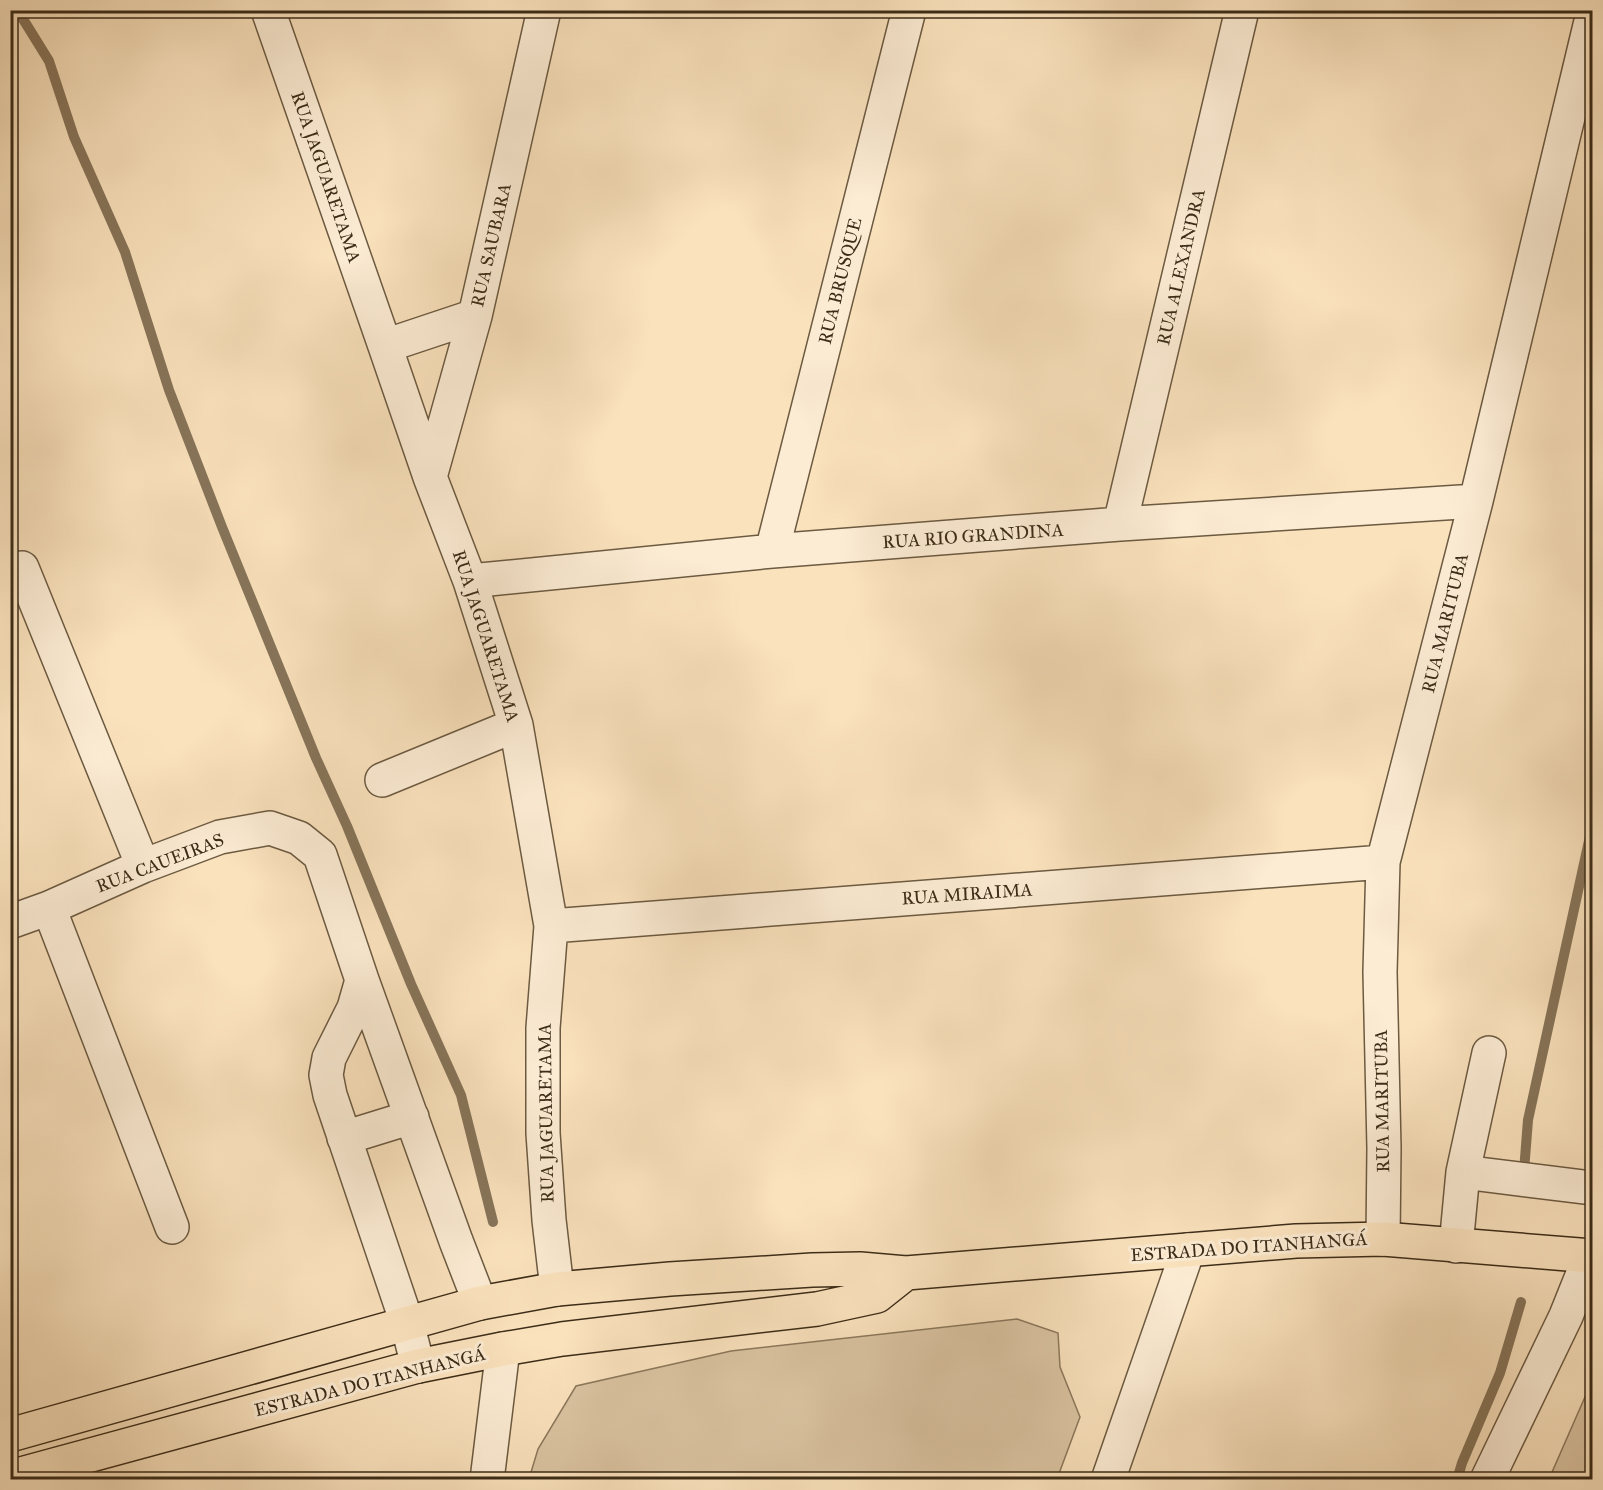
<svg xmlns="http://www.w3.org/2000/svg" width="1603" height="1490" font-family="'IM FELL Great Primer',serif">
	<rect width="100%" height="100%" fill="#fae2bd"/>
	<filter id="stains"><feTurbulence type="fractalNoise" baseFrequency=".00333" numOctaves="4"/><feColorMatrix values="0 0 0 0 .2 0 0 0 0 .09 0 0 0 0 .02 0 0 0 .5 -.17"/></filter>
	<radialGradient id="worn" r=".72"><stop offset=".6" stop-color="#630" stop-opacity="0"/><stop offset="1" stop-color="#630" stop-opacity=".3"/></radialGradient>
	<path fill="#dac3a1" stroke="#8b785c" stroke-width="1.5" d="M 1017,1319 L 1058,1333 L 1060,1367 L 1080,1417 L 1057,1479 L 529,1479 L 538,1449 L 576,1386 L 731,1351 Z
		M 1592,1381 L 1592,1479 L 1549,1479 Z"/>
	<g fill="none" stroke-linecap="round" stroke-linejoin="round">
		<path stroke="#877459" stroke-width="10" d="M 23,10 L 23,19 L 49,61 L 74,137 L 125,252 L 169,390 L 222,527 L 316,758 L 347,826 L 411,984 L 461,1095 L 493,1222
			M 1524,1171 L 1528,1120 L 1592,827
			M 1457,1480 L 1462,1463 L 1500,1373 L 1521,1302"/>
		<defs>
			<path id="minor" d="M 268,10 L 385,346 L 430,477 L 470,581 L 516,725 L 551,926 L 543,1028 L 543,1133 L 549,1220 L 557,1289
				M 385,346 L 475,316
				M 430,477 L 475,316 L 544,10
				M 1120,524 L 1242,10
				M 772,551 L 909,10
				M 22,568 L 143,866
				M 470,581 L 772,551 L 1120,524 L 1476,501
				M 382,780 L 516,725
				M 49,908 L 172,1227
				M 10,922 L 49,908 L 143,866 L 220,837 L 270,828 L 299,838 L 320,855 L 362,980 L 456,1241 L 480,1303
				M 551,926 L 1383,862
				M 362,980 L 354,1008 L 329,1058 L 326,1075 L 330,1095 L 407,1323 L 418,1366
				M 1489,1053 L 1463,1172 L 1592,1188
				M 344,1138 L 412,1117
				M 1383,1239 L 1384,1148 L 1380,972 L 1383,862 L 1476,501 L 1592,17
				M 1456,1246 L 1463,1172
				M 487,1480 L 503,1349
				M 1108,1480 L 1188,1250
				M 1487,1480 L 1566,1316 L 1590,1256"/>
			<path id="major" d="M 10,1435 L 480,1303 L 557,1289 L 670,1279 L 812,1270 L 860,1269 L 906,1273 L 1296,1241 L 1383,1239 L 1592,1256
				M 10,1477 L 418,1366 L 503,1349 L 562,1339 L 817,1309 L 877,1296 L 906,1273"/>
		</defs>
		<use href="#minor" stroke="#6c5a41" stroke-width="36"/>
		<use href="#major" stroke="#3c2c18" stroke-width="36"/>
		<path stroke="#3c2c18" stroke-width="4" stroke-dasharray="1.5 3" stroke-linecap="butt" d="M 1592,1435 L 1589,1449 L 1592,1475"/>
		<use href="#minor" stroke="#fcecd4" stroke-width="33"/>
		<use href="#major" stroke="#fae2bd" stroke-width="33"/>
	</g>
	<g text-anchor="middle" stroke-width="6" stroke-linejoin="round" paint-order="stroke">
		<g font-size="18" fill="#3c2c18" stroke="#fcecd4">
			<text transform="translate(326 177) rotate(71)" y="6">RUA JAGUARETAMA</text>
			<text transform="translate(491 245) rotate(-77)" y="6">RUA SAUBARA</text>
			<text transform="translate(1181 267) rotate(-77)" y="6">RUA ALEXANDRA</text>
			<text transform="translate(840 281) rotate(-76)" y="6">RUA BRUSQUE</text>
			<text transform="translate(973 536) rotate(-4)" y="6">RUA RIO GRANDINA</text>
			<text transform="translate(1445 623) rotate(-76)" y="6">RUA MARITUBA</text>
			<text transform="translate(486 636) rotate(72)" y="6">RUA JAGUARETAMA</text>
			<text transform="translate(160 863) rotate(-21)" y="6">RUA CAUEIRAS</text>
			<text transform="translate(967 894) rotate(-4)" y="6">RUA MIRAIMA</text>
			<text transform="translate(1382 1101) rotate(-91)" y="6">RUA MARITUBA</text>
			<text transform="translate(546 1113) rotate(-91)" y="6">RUA JAGUARETAMA</text>
			<text transform="translate(1249 1247) rotate(-4)" y="6">ESTRADA DO ITANHANGÁ</text>
			<text transform="translate(370 1382) rotate(-14)" y="6">ESTRADA DO ITANHANGÁ</text>
		</g>
	</g>
	<rect width="1603" height="1490" fill="none" stroke="#fae2bd" stroke-width="36"/>
	<rect x="12" y="12" width="1579" height="1466" fill="none" stroke="#3c2c18" stroke-width="3"/>
	<rect x="18" y="18" width="1567" height="1454" fill="none" stroke="#3c2c18" stroke-width="1.5"/>
	<rect width="100%" height="100%" filter="url(#stains)"/>
	<rect width="100%" height="100%" fill="url(#worn)"/>
</svg>
